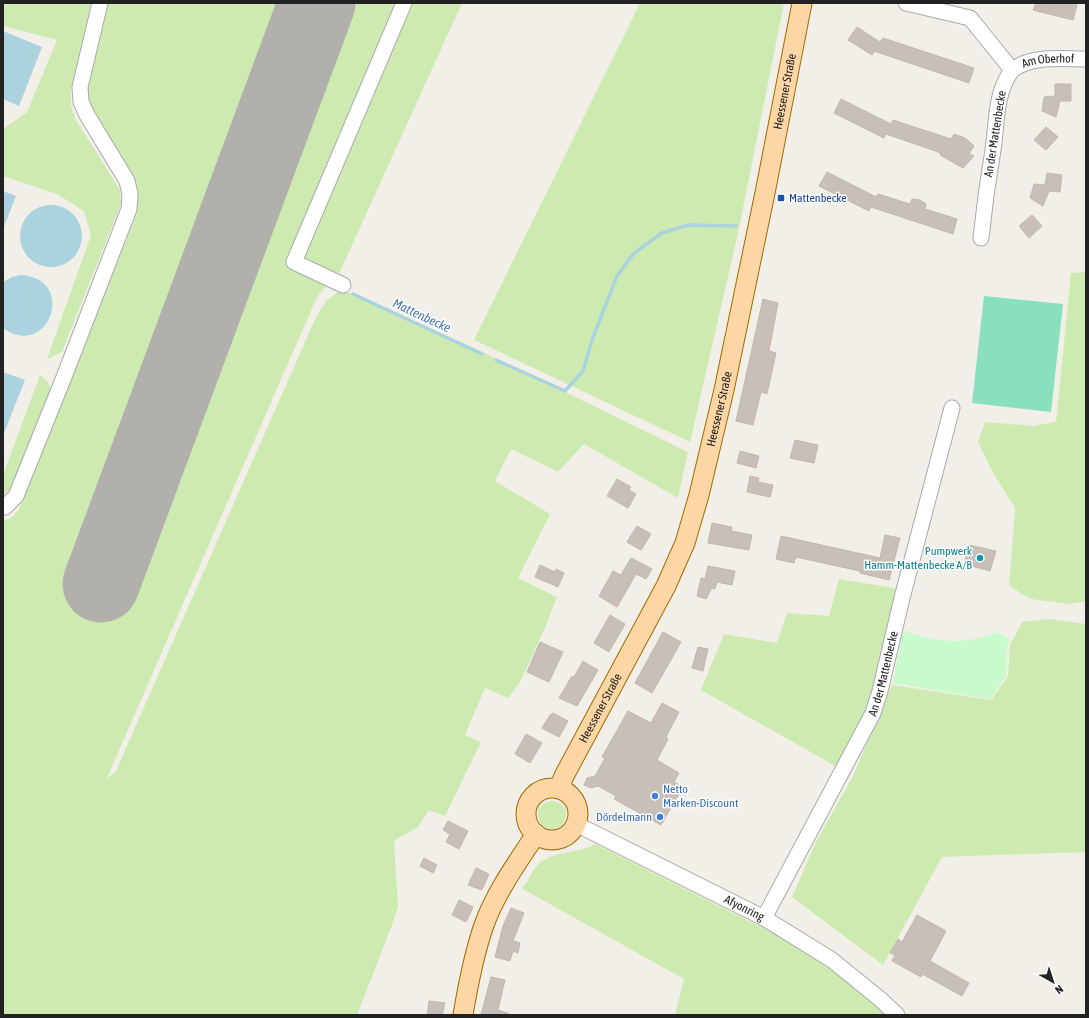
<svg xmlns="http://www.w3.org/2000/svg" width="1089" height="1018" font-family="'Asap Condensed',sans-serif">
	<rect width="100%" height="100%" fill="#f2efe9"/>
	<path fill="#cdebb0" d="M 3,3 L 91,3 L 71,90 L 71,106 L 76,120 L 120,190 L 121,204 L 62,352 L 47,359 L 91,235 L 84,211 L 57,194 L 3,176 L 3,129 L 27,112 L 57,40 L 3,26 Z
		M 105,3 L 462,3 L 338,276 L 328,284 L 317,297 L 107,778 L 115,773 L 316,317 L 327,300 L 338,292 L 352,293 L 481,351 L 688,452 L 678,498 L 584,444 L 558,472 L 511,449 L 495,481 L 550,514 L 518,578 L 557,597 L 544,630 L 520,682 L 508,698 L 485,688 L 465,735 L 481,742 L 445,816 L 429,810 L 418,827 L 394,841 L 398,906 L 394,920 L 357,1015 L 3,1015 L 3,520 L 10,519 L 18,511 L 137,213 L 137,189 L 123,163 L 90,109 L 86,87 Z
		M 640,3 L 784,3 L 738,233 L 690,442 L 474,340 Z
		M 1086,272 L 1086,601 L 1069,604 L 1031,599 L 1009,586 L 1015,508 L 992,471 L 978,442 L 985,422 L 1033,426 L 1056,422 L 1071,273 Z
		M 40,375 L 47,381 L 51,389 L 12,487 L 3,496 L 3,475 Z
		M 839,579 L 899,589 L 867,712 L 837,767 L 701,690 L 724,634 L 777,643 L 787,613 L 829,616 Z
		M 1050,619 L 1086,624 L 1086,852 L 942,857 L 883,965 L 792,897 L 816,842 L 853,776 L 892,685 L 991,700 L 1008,676 L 1010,645 L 1022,622 Z
		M538 815a14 14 0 1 1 28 0a14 14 0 1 1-28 0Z
		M 596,844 L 785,939 L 836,969 L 887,1015 L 675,1015 L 684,979 L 521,888 C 530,883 532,867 542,861 C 558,851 579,853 596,844 Z"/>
	<path fill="#c8facc" d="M 903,631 C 915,634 928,639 940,640 C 960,643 980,639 998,632 L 1010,640 L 1007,645 L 1006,676 L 990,699 L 893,683 Z"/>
	<path fill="#88e0be" d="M 984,296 L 1063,304 L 1051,412 L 972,403 Z"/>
	<path fill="#aad3df" d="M 3,31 L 42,47 L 19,106 L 3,99 Z
		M 3,191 L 16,196 L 3,229 Z
		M20 236a31 31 0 1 1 62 0a31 31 0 1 1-62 0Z
		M 20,275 C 79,278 48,361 3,328 L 3,282 L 12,277 Z
		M 3,372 L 25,380 L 3,436 Z"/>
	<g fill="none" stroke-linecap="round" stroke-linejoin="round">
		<path stroke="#aad3df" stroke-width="3.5" d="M 353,294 L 482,354
			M 496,360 L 565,391 L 583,371 L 592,340 L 617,276 L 634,253 L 662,233 L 688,225 L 736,226"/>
		<path stroke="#b1b0ac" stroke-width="77" d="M 101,584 L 317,3"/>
	</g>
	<path fill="#c7bfb8" stroke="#c4b6ab" d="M 1036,3 L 1072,3 L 1077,5 L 1073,20 L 1033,10 Z
		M 857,27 L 880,42 L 883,38 L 974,68 L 969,83 L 874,51 L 872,55 L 848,40 Z
		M 1055,84 L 1071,84 L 1071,101 L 1060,101 L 1056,117 L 1042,111 L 1044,97 L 1055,96 Z
		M 841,99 L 891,124 L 893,120 L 951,139 L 954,134 L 965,138 L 974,146 L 969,154 L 974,156 L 963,168 L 940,155 L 941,153 L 886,134 L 884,138 L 834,113 Z
		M 1046,127 L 1058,137 L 1046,150 L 1034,140 Z
		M 827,172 L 876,197 L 878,194 L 910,204 L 912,199 L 920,200 L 926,204 L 925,209 L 957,219 L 953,234 L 871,207 L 869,211 L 819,186 Z
		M 1047,173 L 1062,175 L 1060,192 L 1049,191 L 1043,206 L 1030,198 L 1034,184 L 1045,185 Z
		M 1032,215 L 1042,226 L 1029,238 L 1019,226 Z
		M 763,299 L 778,303 L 769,351 L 776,353 L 767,394 L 761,392 L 753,425 L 736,421 Z
		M 795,440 L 818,445 L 814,463 L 790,458 Z
		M 740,451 L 759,456 L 756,468 L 737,463 Z
		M 750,476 L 759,478 L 758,482 L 773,485 L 770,497 L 747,492 Z
		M 617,479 L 631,487 L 629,490 L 636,494 L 628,508 L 607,496 Z
		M 712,523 L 732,527 L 731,531 L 752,535 L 749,550 L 708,543 Z
		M 637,526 L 651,534 L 641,550 L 627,542 Z
		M 885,535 L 900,538 L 889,580 L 860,573 L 860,571 L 796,557 L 794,563 L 776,559 L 781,536 L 880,558 Z
		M 969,545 L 996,551 L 990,571 L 964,564 Z
		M 631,558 L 652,569 L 646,579 L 636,574 L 617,607 L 599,596 L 613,571 L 621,575 Z
		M 540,565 L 555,572 L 556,569 L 564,573 L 558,587 L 535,577 Z
		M 708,566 L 735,571 L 732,585 L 717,582 L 715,589 L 712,588 L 706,599 L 697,596 L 701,578 L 705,579 Z
		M 610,615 L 625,624 L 609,652 L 594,643 Z
		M 663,632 L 681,642 L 652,693 L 635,683 Z
		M 540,642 L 563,652 L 549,682 L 527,672 Z
		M 698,647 L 708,649 L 703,671 L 692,668 Z
		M 583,661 L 598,670 L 577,706 L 559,698 L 572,676 L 574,677 Z
		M 662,703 L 679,712 L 666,737 L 668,739 L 657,760 L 679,773 L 674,782 L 683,787 L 661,825 L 614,799 L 616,796 L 598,786 L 591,788 L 584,785 L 587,778 L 595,776 L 605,758 L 602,757 L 628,711 L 651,723 Z
		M 553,713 L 568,721 L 559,737 L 542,728 L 550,715 Z
		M 526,734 L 542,743 L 530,763 L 515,754 Z
		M 448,821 L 468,831 L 459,849 L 446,842 L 450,834 L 443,830 Z
		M 424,858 L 437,865 L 433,873 L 420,866 Z
		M 476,868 L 489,874 L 482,890 L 468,885 Z
		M 459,900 L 473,907 L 466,922 L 452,915 Z
		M 511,908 L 524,913 L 513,941 L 520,943 L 518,953 L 513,951 L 510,961 L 495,957 L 503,926 Z
		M 917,915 L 946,931 L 930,961 L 969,983 L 962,996 L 922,974 L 921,977 L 892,961 L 895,955 L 890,953 L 898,939 L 902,942 Z
		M 491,977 L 505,980 L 498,1010 L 508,1013 L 508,1015 L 481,1015 Z
		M 429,1001 L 445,1003 L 442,1015 L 427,1015 Z"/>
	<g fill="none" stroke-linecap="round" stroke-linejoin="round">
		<defs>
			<g id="minor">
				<path d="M 906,3 L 970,18 L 1012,70 C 995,93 997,123 993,150 C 988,179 984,208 981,238"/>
				<path id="s1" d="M 1012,70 C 1032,55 1062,59 1086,59"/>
				<path d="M 343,285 L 294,262 L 404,3"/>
				<path d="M 3,507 L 5,507 L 16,496 L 64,377 L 129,209 L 130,194 L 127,181 L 87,115 L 81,102 L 80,87 L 100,3"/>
				<path id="s2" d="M 576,824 L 764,918 L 832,960 L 880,999 L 897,1015"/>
				<path id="s3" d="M 764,918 L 873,713 L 880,691 L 902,598 L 952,408"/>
			</g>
			<g id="major">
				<circle cx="552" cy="814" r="26"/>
				<path id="s4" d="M 559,789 L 564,776 L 666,586 L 685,543 L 699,495 L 724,390 L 765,193 L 802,3"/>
				<path d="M 463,1015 C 468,985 474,954 484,925 C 496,892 517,863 536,834"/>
			</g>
		</defs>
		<use href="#minor" stroke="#a9a9a9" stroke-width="17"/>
		<use href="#major" stroke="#a06b00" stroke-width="21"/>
		<use href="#minor" stroke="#fff" stroke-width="15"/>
		<use href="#major" stroke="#fcd6a4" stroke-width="19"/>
	</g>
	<rect fill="#1a4fb4" stroke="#fff" stroke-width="1.5" x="777" y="194" width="8" height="8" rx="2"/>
	<circle fill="#0f9aa8" stroke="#fff" stroke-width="1.5" cx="980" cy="558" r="4"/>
	<g fill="#3f7fe0" stroke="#fff" stroke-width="1.5">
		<circle cx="655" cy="796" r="4"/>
		<circle cx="660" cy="817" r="4"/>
	</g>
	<g text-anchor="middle" stroke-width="3" stroke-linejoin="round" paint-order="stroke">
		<g font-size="12" fill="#222" stroke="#fff">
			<text dy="4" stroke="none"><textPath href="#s1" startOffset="38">Am Oberhof</textPath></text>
			<text dy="4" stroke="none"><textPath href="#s4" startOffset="739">Heessener Straße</textPath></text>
			<text transform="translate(995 134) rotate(-81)" y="4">An der Mattenbecke</text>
			<text dy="4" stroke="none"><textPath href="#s4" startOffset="415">Heessener Straße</textPath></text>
			<text dy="4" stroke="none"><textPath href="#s3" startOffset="273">An der Mattenbecke</textPath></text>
			<text dy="4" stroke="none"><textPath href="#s4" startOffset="91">Heessener Straße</textPath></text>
			<text dy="4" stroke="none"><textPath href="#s2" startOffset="188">Afyonring</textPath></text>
		</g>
		<g font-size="12" fill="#164399" stroke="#fff" text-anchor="start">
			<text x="789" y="202">Mattenbecke</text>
		</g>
		<g font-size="12" fill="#0d838f" stroke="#fff" text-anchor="end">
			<text x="972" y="555">Pumpwerk<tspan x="972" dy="14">Hamm-Mattenbecke A/B</tspan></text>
		</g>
		<g font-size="12" fill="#366cbe" stroke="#fff" text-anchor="start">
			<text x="663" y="793">Netto<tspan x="663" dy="14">Marken-Discount</tspan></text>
			<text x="652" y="821" text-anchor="end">Dördelmann</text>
		</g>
		<g font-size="13" font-style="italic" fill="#4a7aab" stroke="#fff">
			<text transform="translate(422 315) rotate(25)" y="5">Mattenbecke</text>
		</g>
	</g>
	<rect width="1089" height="1018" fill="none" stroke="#222222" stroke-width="8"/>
	<g transform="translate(1053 982) rotate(141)" stroke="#ffffff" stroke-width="3" paint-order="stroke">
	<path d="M0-3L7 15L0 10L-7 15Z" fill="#222222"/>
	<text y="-6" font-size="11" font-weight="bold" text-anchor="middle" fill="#222222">N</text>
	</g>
</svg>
